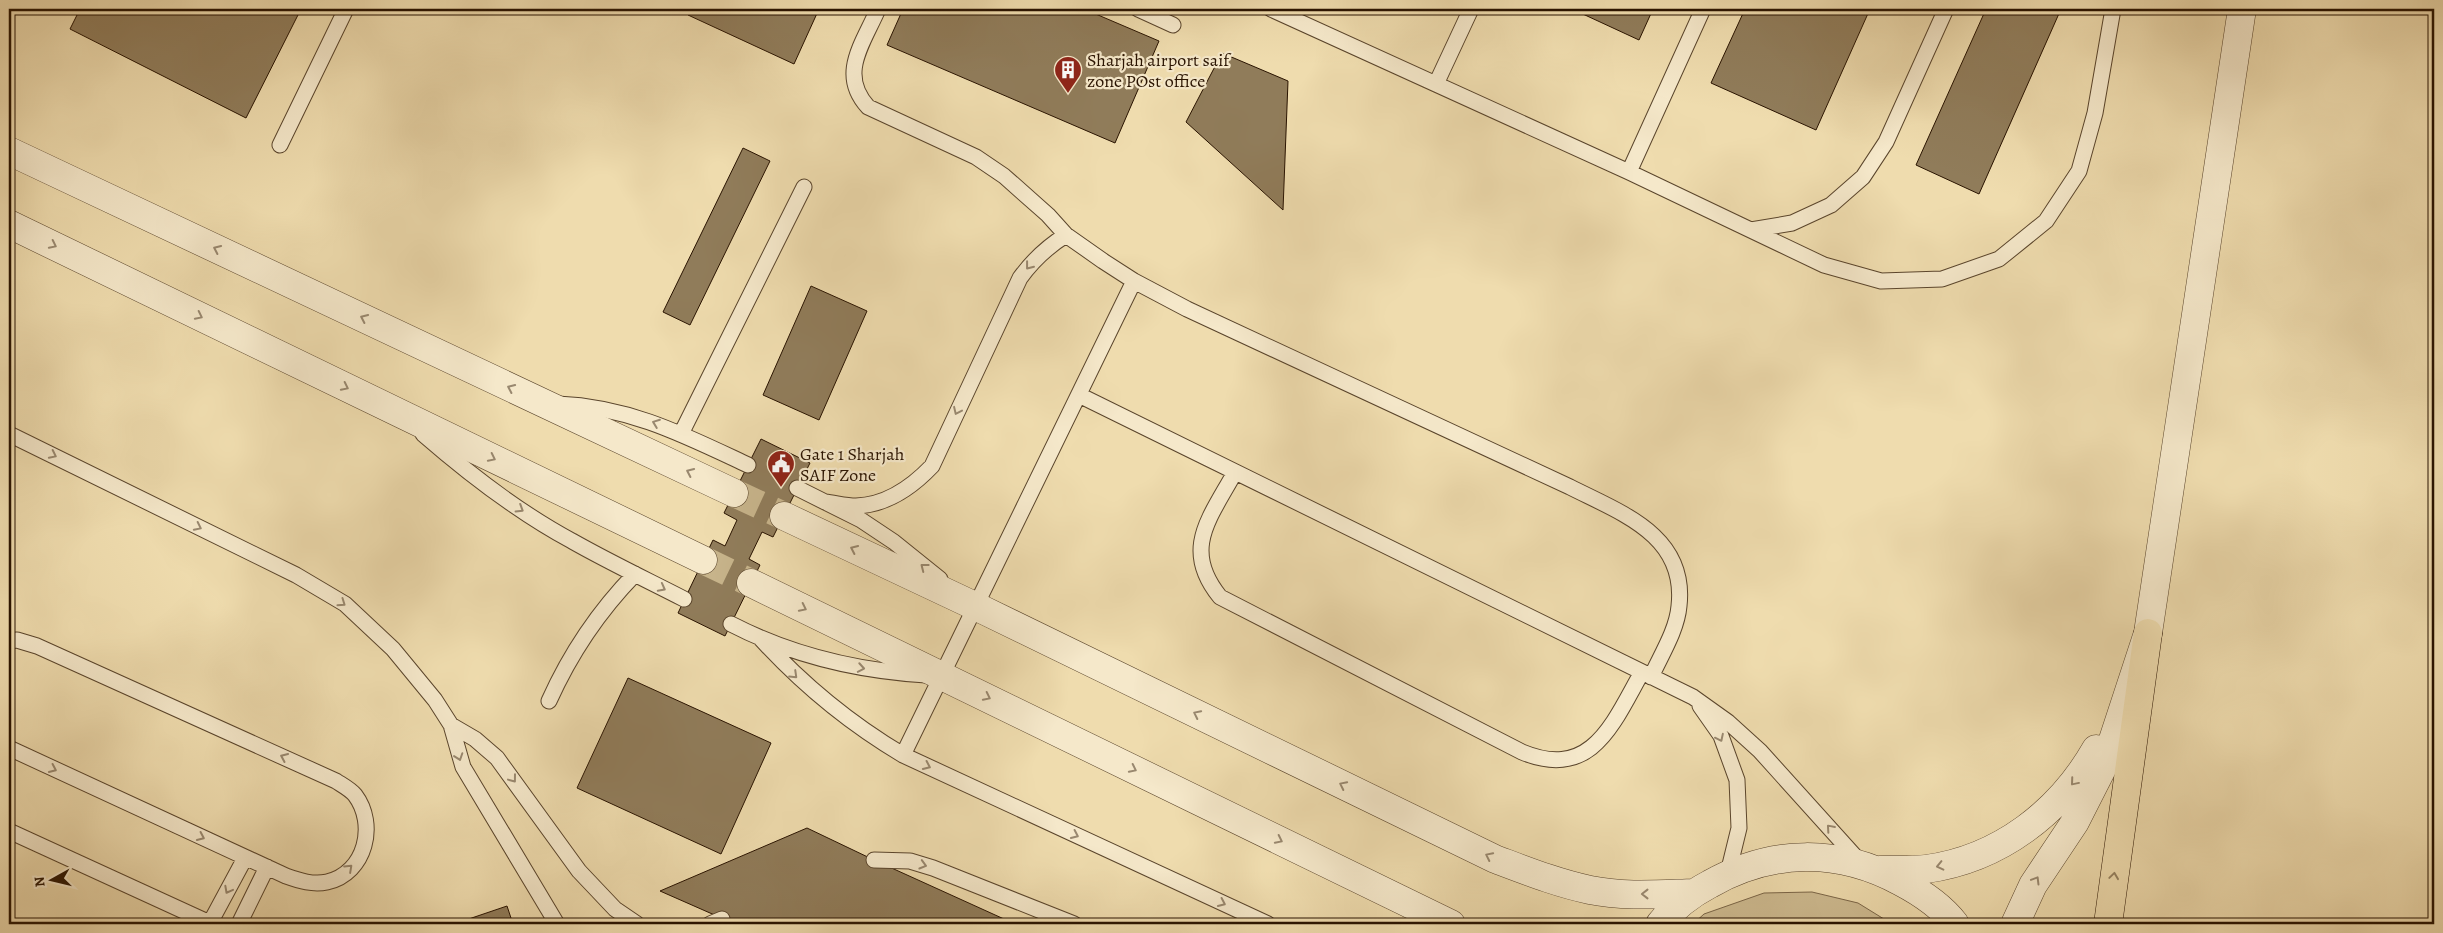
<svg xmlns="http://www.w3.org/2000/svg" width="2443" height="933" font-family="Alegreya,serif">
	<rect width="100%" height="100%" fill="#efdcae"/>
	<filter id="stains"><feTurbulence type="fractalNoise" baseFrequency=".004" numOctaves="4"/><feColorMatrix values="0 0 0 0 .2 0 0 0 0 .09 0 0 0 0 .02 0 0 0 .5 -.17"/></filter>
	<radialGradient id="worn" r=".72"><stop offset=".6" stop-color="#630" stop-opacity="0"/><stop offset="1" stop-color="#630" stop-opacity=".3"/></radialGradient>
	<path fill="#cdba90" stroke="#7b6648" d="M 1812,892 L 1858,903 L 1892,924 L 1693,924 L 1704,914 L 1764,893 Z"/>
	<path fill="#907c5a" stroke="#291300" d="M 80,9 L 301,9 L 246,118 L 70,29 Z
		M 690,9 L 819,9 L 794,64 L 688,15 Z
		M 903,9 L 1084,9 L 1159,41 L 1115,143 L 887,45 Z
		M 1572,9 L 1653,9 L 1639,40 Z
		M 1745,9 L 1870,9 L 1816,130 L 1711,83 Z
		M 1986,9 L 2061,9 L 1979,194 L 1916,165 Z
		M 1222,53 L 1288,81 L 1283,210 L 1186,122 Z
		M 743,148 L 770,161 L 690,325 L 663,312 Z
		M 811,286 L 867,311 L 819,420 L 763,395 Z
		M 761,439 L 810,463 L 773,537 L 762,532 L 749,559 L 760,565 L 725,636 L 678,613 L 713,540 L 725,546 L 737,520 L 724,513 Z
		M 628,678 L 771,743 L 721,854 L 577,788 Z
		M 807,828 L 874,860 L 1015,924 L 735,924 L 660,891 Z
		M 507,906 L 513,924 L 454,924 Z"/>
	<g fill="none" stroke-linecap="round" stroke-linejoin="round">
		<path stroke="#c7b48b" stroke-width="28" stroke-dasharray="28 14" stroke-linecap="butt" d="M 734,493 L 784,516
			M 703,560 L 751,583"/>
		<defs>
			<path id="lane" d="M 878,9 C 863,44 838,74 868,107 L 976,157 L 1004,176 L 1048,215 L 1066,235 L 1103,261 L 1134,281 L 1187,309 L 1570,487 C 1621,513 1687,535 1679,606 C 1677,630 1661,655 1651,677
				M 1138,9 L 1173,25
				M 1271,9 L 1629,172 L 1824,265 L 1881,281 L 1942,279 L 1999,259 L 2046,221 L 2079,171 L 2095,113 L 2113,9
				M 1436,84 L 1471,9
				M 280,145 L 346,9
				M 1629,172 L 1703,9
				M 1751,230 L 1792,223 L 1831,205 L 1863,177 L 1886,142 L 1946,9
				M 1079,395 L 1693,697 L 1728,722 L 1760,751 L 1861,863
				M 558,404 C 630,407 684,435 748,465
				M 9,434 L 296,575 L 345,604 L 393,649 L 435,700 L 451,725 L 463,767 L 557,924
				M 423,434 C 469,474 518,512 572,541 C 609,562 647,580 684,599
				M 681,434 L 804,187
				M 1235,472 C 1210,518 1181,549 1220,597 L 1522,752 C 1592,781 1613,723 1642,672
				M 797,488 L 861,520 L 894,542 L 940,579
				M 825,502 C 835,503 846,506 856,506 C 887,505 912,487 932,466 L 1020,278 C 1033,260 1047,247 1066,235
				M 731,624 C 791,655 859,671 926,675
				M 761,639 C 804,686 849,723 903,755 L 1268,924
				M 9,641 L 17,640 L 37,646 L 336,781 C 342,785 350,789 355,795 C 377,824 366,873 327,882 C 313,885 300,881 286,876 L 9,748
				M 549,701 C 571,652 598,612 635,574
				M 1700,706 L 1721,736 L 1737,780 L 1739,828 L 1728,873
				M 451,725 L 475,739 L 497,758 L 579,871 L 615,909 L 637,924
				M 903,755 L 1134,281
				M 9,831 L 212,924
				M 874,860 L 910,861 L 933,868 L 1074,924
				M 210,923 L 245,858
				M 239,924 L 267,867
				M 710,924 L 722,919"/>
			<path id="street" d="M 9,151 L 734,493
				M 9,224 L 703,560
				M 784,516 L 977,607 L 1495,859 C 1527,871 1557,883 1590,890 C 1624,897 1660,894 1694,893
				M 751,583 L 1451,924
				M 1880,870 C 1895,869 1911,871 1926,869 C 2000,859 2060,812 2096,749
				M 1660,924 C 1673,908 1691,894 1710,884 C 1772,849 1838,848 1901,882 C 1920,892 1942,907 1955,924
				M 2015,924 L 2033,885 L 2075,822 L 2106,761 L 2148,633 L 2242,9"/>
			<path id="highway" d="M 2108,924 L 2148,633"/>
		</defs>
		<use href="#lane" stroke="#5a452c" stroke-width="17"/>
		<use href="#street" stroke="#5a452c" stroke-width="29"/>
		<use href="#highway" stroke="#291300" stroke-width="29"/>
		<use href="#lane" stroke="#f5e8ca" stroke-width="15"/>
		<use href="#street" stroke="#f5e8ca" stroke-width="28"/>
		<use href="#highway" stroke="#efdcae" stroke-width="28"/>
	</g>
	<defs><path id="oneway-chevron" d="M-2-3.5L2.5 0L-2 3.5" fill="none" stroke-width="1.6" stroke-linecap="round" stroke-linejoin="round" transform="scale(1.25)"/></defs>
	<g stroke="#99886f">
		<use href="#oneway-chevron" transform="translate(53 245) rotate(26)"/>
		<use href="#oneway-chevron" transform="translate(217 249) rotate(-155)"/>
		<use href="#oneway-chevron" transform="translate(1029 266) rotate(128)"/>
		<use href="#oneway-chevron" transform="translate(199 316) rotate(26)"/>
		<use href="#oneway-chevron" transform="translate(364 318) rotate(-155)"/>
		<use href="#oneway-chevron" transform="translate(345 387) rotate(26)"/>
		<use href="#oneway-chevron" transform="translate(511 388) rotate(-155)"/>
		<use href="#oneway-chevron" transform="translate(957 411) rotate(115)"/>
		<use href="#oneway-chevron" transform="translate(656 423) rotate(-159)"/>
		<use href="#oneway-chevron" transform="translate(53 455) rotate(26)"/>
		<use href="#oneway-chevron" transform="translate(492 458) rotate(26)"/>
		<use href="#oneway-chevron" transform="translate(690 472) rotate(-155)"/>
		<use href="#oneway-chevron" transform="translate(520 509) rotate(32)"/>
		<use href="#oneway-chevron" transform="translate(198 527) rotate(26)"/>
		<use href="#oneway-chevron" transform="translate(854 549) rotate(-155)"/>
		<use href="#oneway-chevron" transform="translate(924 567) rotate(-142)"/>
		<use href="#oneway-chevron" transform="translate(662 588) rotate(28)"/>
		<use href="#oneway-chevron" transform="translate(342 603) rotate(35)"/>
		<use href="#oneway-chevron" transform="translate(803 608) rotate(26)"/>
		<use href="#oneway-chevron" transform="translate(861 668) rotate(10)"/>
		<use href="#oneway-chevron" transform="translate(794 675) rotate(44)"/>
		<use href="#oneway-chevron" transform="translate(987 697) rotate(26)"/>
		<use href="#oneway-chevron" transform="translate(1197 714) rotate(-154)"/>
		<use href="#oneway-chevron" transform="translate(1720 738) rotate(64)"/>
		<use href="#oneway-chevron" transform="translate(284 757) rotate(-156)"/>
		<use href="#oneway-chevron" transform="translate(459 757) rotate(71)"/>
		<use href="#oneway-chevron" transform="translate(927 766) rotate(25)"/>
		<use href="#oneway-chevron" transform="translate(53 769) rotate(25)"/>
		<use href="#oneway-chevron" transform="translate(1133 769) rotate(26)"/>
		<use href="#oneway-chevron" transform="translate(513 779) rotate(53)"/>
		<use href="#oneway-chevron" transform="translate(2074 782) rotate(130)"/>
		<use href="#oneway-chevron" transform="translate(1343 785) rotate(-154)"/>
		<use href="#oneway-chevron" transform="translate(1830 828) rotate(-131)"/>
		<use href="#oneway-chevron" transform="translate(1075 835) rotate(25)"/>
		<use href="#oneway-chevron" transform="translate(201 837) rotate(25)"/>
		<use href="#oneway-chevron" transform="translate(1279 840) rotate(26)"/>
		<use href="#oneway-chevron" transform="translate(1489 856) rotate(-154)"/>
		<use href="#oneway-chevron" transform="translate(923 865) rotate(16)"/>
		<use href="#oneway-chevron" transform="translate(1940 866) rotate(167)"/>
		<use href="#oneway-chevron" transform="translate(349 868) rotate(-43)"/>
		<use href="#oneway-chevron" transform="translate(2036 880) rotate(-59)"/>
		<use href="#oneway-chevron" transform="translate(228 890) rotate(118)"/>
		<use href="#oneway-chevron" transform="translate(1645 894) rotate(-180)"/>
		<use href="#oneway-chevron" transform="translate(1222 903) rotate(25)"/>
	</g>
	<use stroke="#968260" href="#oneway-chevron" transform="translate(2114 876) rotate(-82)"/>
	<defs>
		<symbol id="building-pin" viewBox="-11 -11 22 30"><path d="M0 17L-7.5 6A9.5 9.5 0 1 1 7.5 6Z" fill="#8f2418" stroke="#f5e8ca"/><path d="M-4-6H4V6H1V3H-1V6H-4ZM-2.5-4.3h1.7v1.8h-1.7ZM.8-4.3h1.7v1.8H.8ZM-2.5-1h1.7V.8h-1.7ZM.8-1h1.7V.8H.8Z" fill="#fff"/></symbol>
		<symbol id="civic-pin" viewBox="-11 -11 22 30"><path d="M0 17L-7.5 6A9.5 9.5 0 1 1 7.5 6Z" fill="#8f2418" stroke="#f5e8ca"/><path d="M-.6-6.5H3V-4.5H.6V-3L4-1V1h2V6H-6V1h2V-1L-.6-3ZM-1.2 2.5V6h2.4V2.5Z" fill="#fff"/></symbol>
	</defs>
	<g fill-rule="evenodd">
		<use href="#building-pin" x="1052" y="54" width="32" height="43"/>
		<use href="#civic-pin" x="765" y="448" width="32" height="43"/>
	</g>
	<g text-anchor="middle" stroke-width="4.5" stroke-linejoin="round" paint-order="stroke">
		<g font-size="18" fill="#291300" stroke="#f5e8ca" text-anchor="start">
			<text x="1087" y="66">Sharjah airport saif<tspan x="1087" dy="21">zone POst office</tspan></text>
			<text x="800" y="460">Gate 1 Sharjah<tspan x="800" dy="21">SAIF Zone</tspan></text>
		</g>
	</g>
	<rect width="2443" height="933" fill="none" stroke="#efdcae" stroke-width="30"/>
	<rect x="10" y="10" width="2423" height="913" fill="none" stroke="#291300" stroke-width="2.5"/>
	<rect x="15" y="15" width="2413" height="903" fill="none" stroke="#291300"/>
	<g transform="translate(52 880) rotate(262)" stroke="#f5e8ca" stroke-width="4" paint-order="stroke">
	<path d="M0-4L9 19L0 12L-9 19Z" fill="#291300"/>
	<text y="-8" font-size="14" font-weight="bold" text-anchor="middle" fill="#291300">N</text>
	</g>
	<rect width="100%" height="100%" filter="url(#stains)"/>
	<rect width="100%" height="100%" fill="url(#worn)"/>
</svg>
